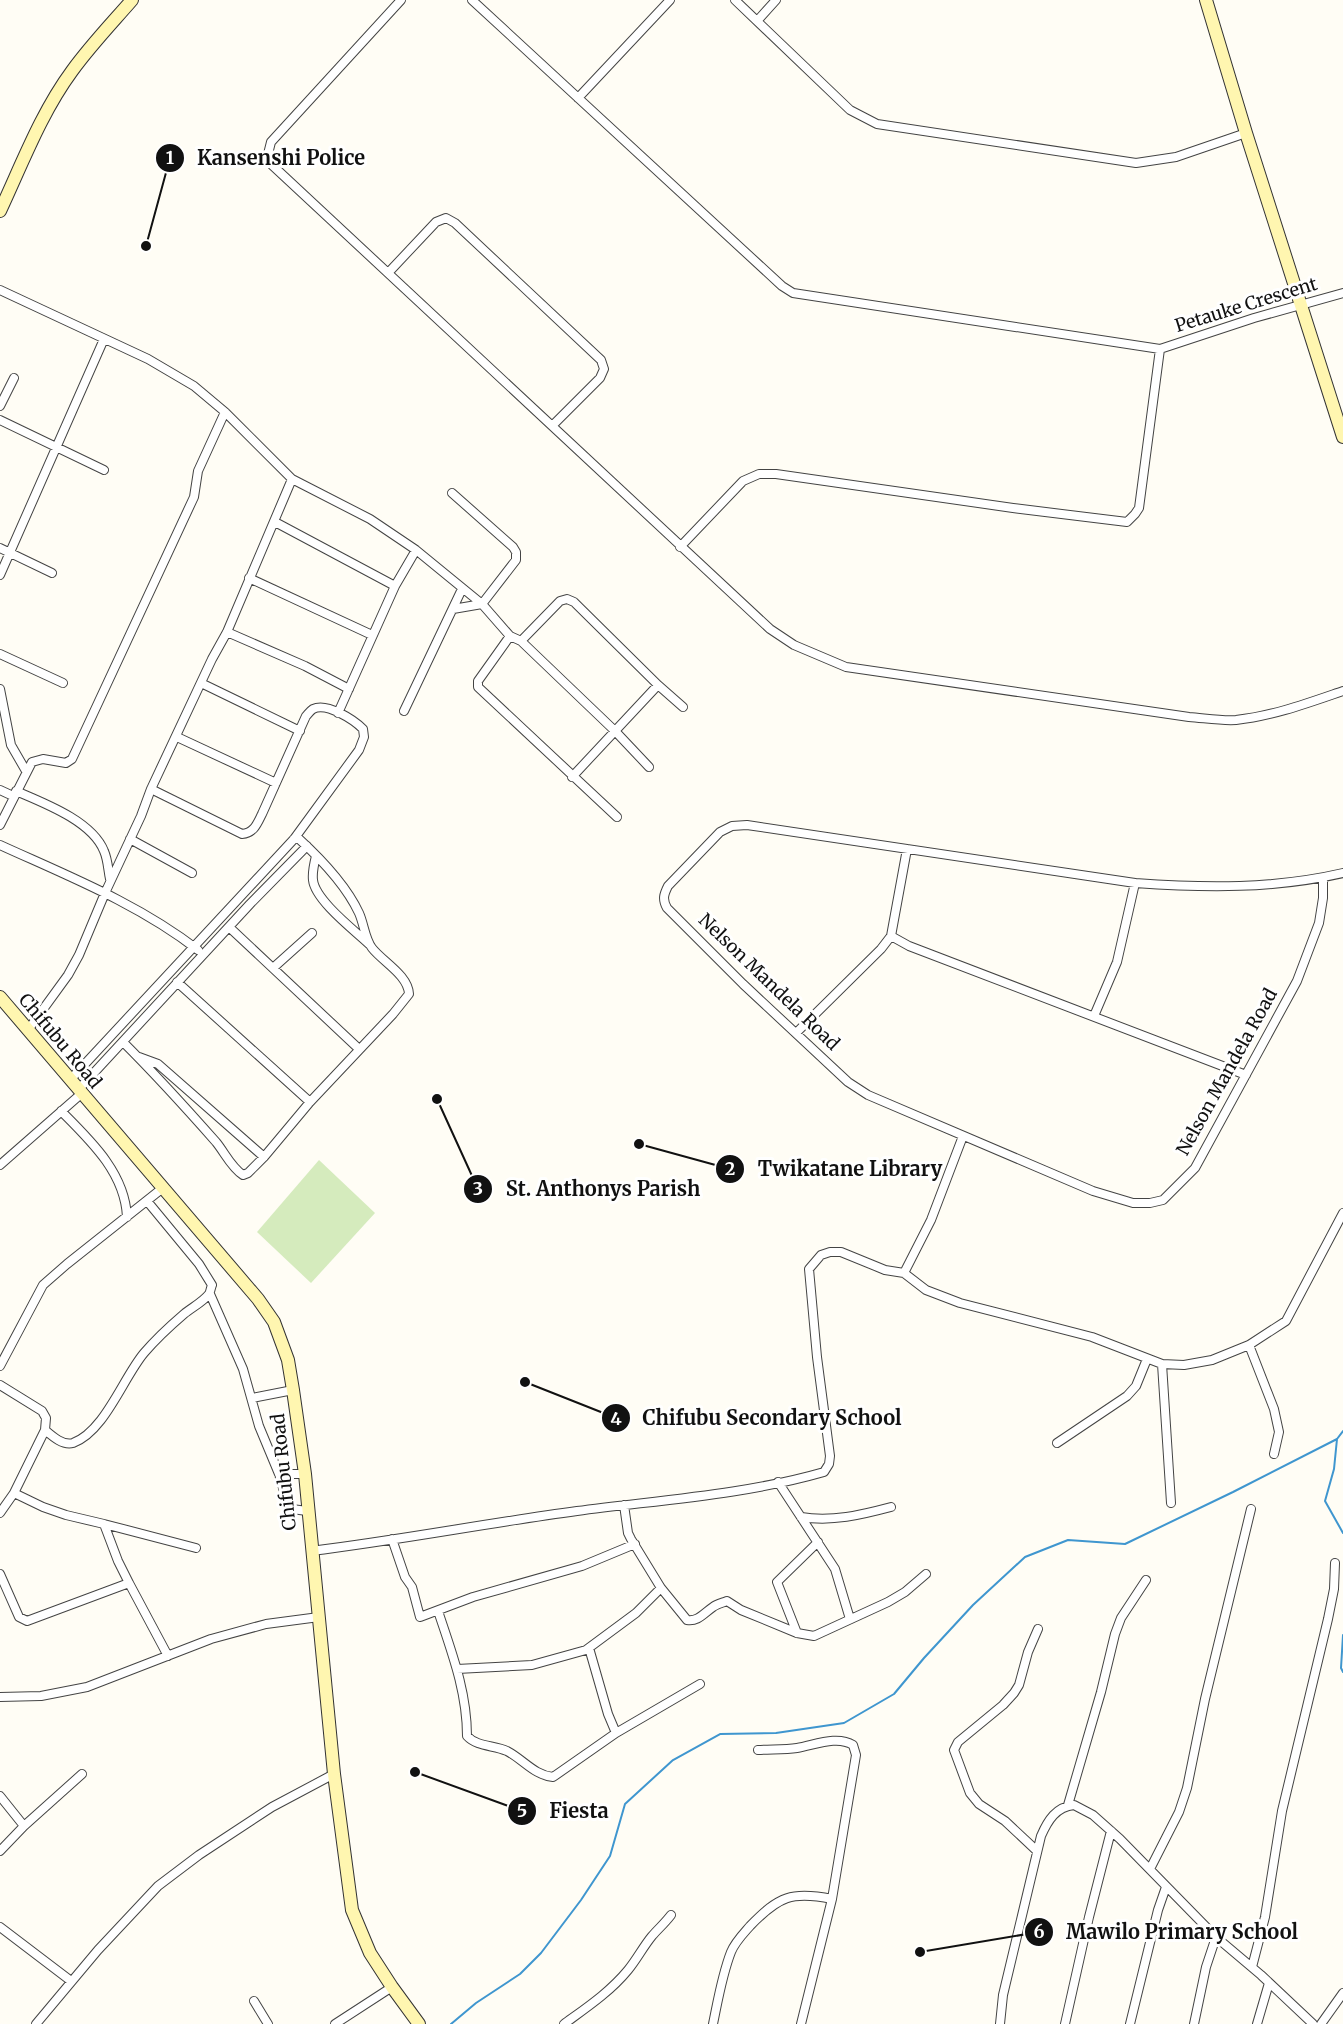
<svg xmlns="http://www.w3.org/2000/svg" width="1343" height="2024" font-family="Merriweather,serif">
	<rect width="100%" height="100%" fill="#fffdf5"/>
	<path fill="#d5ebbd" d="M 319,1160 L 375,1213 L 311,1283 L 257,1232 Z"/>
	<g fill="none" stroke-linecap="round" stroke-linejoin="round">
		<path stroke="#3f96cf" stroke-width="2" d="M 1337,1439 L 1334,1469 L 1325,1501 L 1343,1533
			M 1343,1635 L 1341,1668 L 1343,1672
			M 451,2024 L 476,2003 L 520,1974 L 541,1953 L 581,1900 L 610,1856 L 625,1804 L 673,1760 L 720,1734 L 776,1733 L 844,1723 L 894,1694 L 924,1658 L 973,1605 L 1025,1557 L 1068,1540 L 1125,1544 L 1233,1492 L 1337,1439 L 1343,1431"/>
		<defs>
			<path id="street" d="M 401,0 L 271,142 L 268,154 L 272,165 L 770,629 L 794,645 L 846,667 L 1189,717 C 1204,718 1221,721 1236,720 C 1273,716 1308,703 1343,691
				M 472,0 L 782,286 L 793,293 L 1160,349 L 1254,318 L 1343,293
				M 735,0 L 850,110 L 877,124 L 1136,163 L 1176,157 L 1246,133
				M 758,20 L 776,0
				M 578,98 L 670,0
				M 388,273 L 436,222 L 446,218 L 455,223 L 601,360 L 604,369 L 600,378 L 553,425
				M 0,290 L 148,359 L 194,386 L 225,412 L 292,479 L 370,519 L 416,550 L 482,604 L 510,636 L 521,641 L 615,731 L 649,767
				M 0,406 L 14,378
				M 0,420 L 104,470
				M 452,493 L 513,547 L 516,552 L 516,560 L 482,604 L 453,609
				M 275,522 L 395,586
				M 680,547 L 743,481 L 759,474 L 776,474 L 1013,508 L 1127,522 L 1135,514 L 1139,508 L 1160,349
				M 0,548 L 52,573
				M 0,575 L 104,339
				M 249,578 L 372,635
				M 227,632 L 305,666 L 349,689
				M 510,636 L 478,681 L 478,687 L 617,817
				M 521,641 L 560,601 L 567,599 L 574,602 L 658,685 L 683,707
				M 0,654 L 63,683
				M 201,683 L 300,731
				M 0,689 L 11,745 L 26,771
				M 404,711 L 462,589
				M 338,713 L 395,586 L 416,550
				M 177,737 L 276,783
				M 572,777 L 658,685
				M 0,790 L 13,796
				M 16,791 C 44,803 92,821 104,851 C 108,860 108,870 110,879
				M 0,825 L 32,762 L 43,759 L 66,763 L 72,759 L 194,497 L 198,471 L 225,412
				M 130,839 L 192,873
				M 0,845 C 68,876 139,904 198,950
				M 316,856 C 314,864 312,872 313,880 C 315,900 354,930 369,944
				M 1323,878 L 1323,898 L 1319,923 L 1297,981 L 1195,1168 L 1163,1200 L 1150,1203 L 1133,1203 L 1093,1191 L 868,1095 L 848,1082 L 743,984 L 667,908 C 662,899 664,894 668,886 L 720,832 L 732,826 L 747,825 L 1135,883 C 1206,888 1274,889 1343,873
				M 229,927 L 359,1049
				M 891,936 L 907,849
				M 273,968 L 312,933
				M 177,982 L 310,1102
				M 1094,1016 L 1117,962 L 1135,883
				M 28,1030 L 68,975 L 79,955 L 105,893 L 141,816 L 151,789 L 212,659 L 227,632 L 292,479
				M 796,1033 L 881,949 L 891,936 L 909,946 L 1246,1075
				M 123,1042 C 155,1074 186,1108 216,1142 C 225,1153 231,1167 243,1175 L 248,1173 L 264,1157 L 310,1102 L 393,1014 L 409,994 C 408,975 383,962 372,948 C 365,939 364,924 359,913 C 346,885 321,859 298,838 L 294,839
				M 139,1057 L 158,1064 L 264,1157
				M 70,1080 L 294,839 L 359,750 L 364,737 L 363,729 C 354,720 327,702 313,709 C 310,711 308,714 306,716 L 262,814 C 257,824 254,833 242,834 L 151,789
				M 78,1090 L 250,904 L 307,846
				M 61,1111 C 91,1141 125,1173 127,1217
				M 0,1165 L 81,1094
				M 904,1273 L 931,1220 L 963,1136
				M 210,1294 L 243,1369 L 259,1426 L 279,1474 L 287,1502 L 292,1509 L 307,1511
				M 1249,1345 L 1274,1409 L 1279,1432 L 1274,1454
				M 1162,1364 L 1171,1503
				M 0,1366 L 43,1285 L 67,1264 L 164,1187
				M 0,1385 L 42,1411 L 46,1418 L 45,1430 L 14,1493 L 0,1513
				M 252,1398 L 293,1390
				M 45,1430 C 52,1436 63,1446 73,1443 C 105,1431 123,1378 144,1353 C 156,1339 170,1326 184,1314 C 191,1308 203,1302 209,1294 C 210,1293 211,1287 212,1285 L 199,1264 L 147,1201
				M 1057,1443 L 1127,1396 L 1136,1386 L 1147,1359
				M 279,1474 L 305,1474
				M 778,1482 L 835,1569 L 850,1619
				M 14,1493 L 43,1507 L 66,1515 L 104,1524 L 118,1561 L 129,1583
				M 624,1505 L 628,1533 L 631,1539 L 661,1588 L 687,1620 C 698,1622 704,1613 713,1607 C 717,1604 722,1603 727,1601 L 741,1610 L 797,1633 L 814,1636 L 888,1602 L 905,1592 L 926,1574
				M 801,1517 C 832,1522 861,1515 891,1507
				M 104,1524 L 196,1548
				M 392,1539 L 405,1577 L 412,1587 L 420,1617 L 473,1597 L 582,1566 L 635,1544
				M 311,1551 C 400,1540 488,1523 577,1511 C 659,1500 744,1495 824,1472 L 829,1464 L 830,1456 L 817,1357 L 809,1269 L 821,1255 L 830,1252 L 841,1252 L 885,1270 L 904,1273 L 926,1290 L 960,1303 L 1092,1337 L 1162,1364 L 1184,1365 L 1212,1360 L 1249,1345 L 1286,1321 L 1343,1213
				M 0,1574 L 19,1617 L 27,1621 L 129,1583 L 168,1656
				M 438,1611 C 452,1653 467,1692 467,1736 C 477,1747 494,1745 507,1751 C 524,1760 534,1775 553,1777 L 616,1733
				M 797,1633 L 777,1582 L 818,1542
				M 589,1648 L 608,1714 L 616,1733 L 700,1684
				M 457,1669 L 532,1665 L 586,1650 L 636,1613 L 661,1588
				M 0,1697 L 41,1696 L 87,1687 L 211,1639 L 266,1624 L 319,1617
				M 758,1750 C 770,1749 784,1750 797,1748 C 815,1745 837,1735 853,1745 L 856,1755 L 832,1899 L 801,2024
				M 0,1796 L 24,1826
				M 1068,1805 L 1101,1692 L 1115,1634 L 1121,1618 L 1146,1580
				M 0,1851 L 24,1826 L 82,1774
				M 1037,1851 L 1005,1821 L 979,1804 L 970,1793 L 954,1750 L 958,1742 L 1003,1705 L 1014,1693 L 1019,1685 L 1028,1652 L 1038,1629
				M 1150,1869 L 1179,1812 L 1187,1788 L 1205,1699 L 1251,1509
				M 0,1927 L 71,1981
				M 1252,1967 L 1265,1917 L 1282,1811 L 1328,1619 L 1334,1589 L 1335,1563
				M 254,2001 L 268,2024
				M 36,2024 L 98,1950 L 158,1886 L 199,1855 L 272,1807 L 334,1774
				M 335,2024 L 392,1987
				M 564,2024 C 586,2008 610,1992 628,1970 C 637,1959 643,1947 652,1936 C 658,1929 665,1923 671,1915
				M 713,2024 C 718,2000 722,1975 731,1952 C 735,1942 743,1934 750,1926 C 779,1896 792,1891 832,1899
				M 1000,2024 L 1003,1995 L 1041,1836 C 1048,1820 1056,1807 1074,1805 L 1093,1815 L 1120,1839 L 1216,1937 L 1261,1975 L 1313,2024
				M 1065,2024 L 1089,1917 L 1111,1831
				M 1130,2024 L 1158,1910 L 1166,1887
				M 1194,2024 L 1206,1967 L 1216,1937
				M 1257,2024 L 1269,1983
				M 1321,2024 L 1343,1993"/>
			<path id="secondary" d="M 1206,0 L 1246,133 L 1343,437
				M 0,211 C 22,164 41,113 72,71 C 90,46 112,23 132,0
				M 0,997 L 258,1299 L 274,1322 L 288,1360 L 293,1390 L 305,1474 L 334,1774 L 352,1910 L 370,1953 L 392,1987 L 419,2024"/>
		</defs>
		<use href="#street" stroke="#444" stroke-width="10"/>
		<use href="#secondary" stroke="#333" stroke-width="14"/>
		<use href="#street" stroke="#fff" stroke-width="8"/>
		<use href="#secondary" stroke="#fff6b0" stroke-width="12"/>
	</g>
	<g text-anchor="middle" stroke-width="6" stroke-linejoin="round" paint-order="stroke">
		<g font-size="18" fill="#111" stroke="#fff">
			<text transform="translate(1246 305) rotate(-17)" y="6">Petauke Crescent</text>
			<text transform="translate(769 982) rotate(44)" y="6">Nelson Mandela Road</text>
			<text transform="translate(60 1041) rotate(50)" y="6">Chifubu Road</text>
			<text transform="translate(1227 1072) rotate(-61)" y="6">Nelson Mandela Road</text>
			<text transform="translate(284 1472) rotate(-96)" y="6">Chifubu Road</text>
		</g>
	</g>
	<path fill="none" stroke="#111" stroke-width="2" d="M146 246L170 158M639 1144L730 1169M437 1099L478 1189M525 1382L616 1418M415 1772L522 1811M920 1952L1039 1932"/>
	<g fill="#111" stroke="#fff" stroke-width="2">
		<circle cx="146" cy="246" r="6"/>
		<circle cx="639" cy="1144" r="6"/>
		<circle cx="437" cy="1099" r="6"/>
		<circle cx="525" cy="1382" r="6"/>
		<circle cx="415" cy="1772" r="6"/>
		<circle cx="920" cy="1952" r="6"/>
		<circle cx="170" cy="158" r="15"/>
		<circle cx="730" cy="1169" r="15"/>
		<circle cx="478" cy="1189" r="15"/>
		<circle cx="616" cy="1418" r="15"/>
		<circle cx="522" cy="1811" r="15"/>
		<circle cx="1039" cy="1932" r="15"/>
	</g>
	<g font-size="18" text-anchor="middle" font-weight="bold" fill="#fff">
		<text x="170" y="164">1</text>
		<text x="730" y="1175">2</text>
		<text x="478" y="1195">3</text>
		<text x="616" y="1425">4</text>
		<text x="522" y="1817">5</text>
		<text x="1039" y="1938">6</text>
	</g>
	<g font-size="20" text-anchor="middle" font-weight="bold" fill="#111" stroke="#fff" stroke-width="6" stroke-linejoin="round" paint-order="stroke">
		<text x="281" y="165">Kansenshi Police</text>
		<text x="850" y="1176">Twikatane Library</text>
		<text x="603" y="1196">St. Anthonys Parish</text>
		<text x="772" y="1425">Chifubu Secondary School</text>
		<text x="579" y="1818">Fiesta</text>
		<text x="1182" y="1939">Mawilo Primary School</text>
	</g>
</svg>
